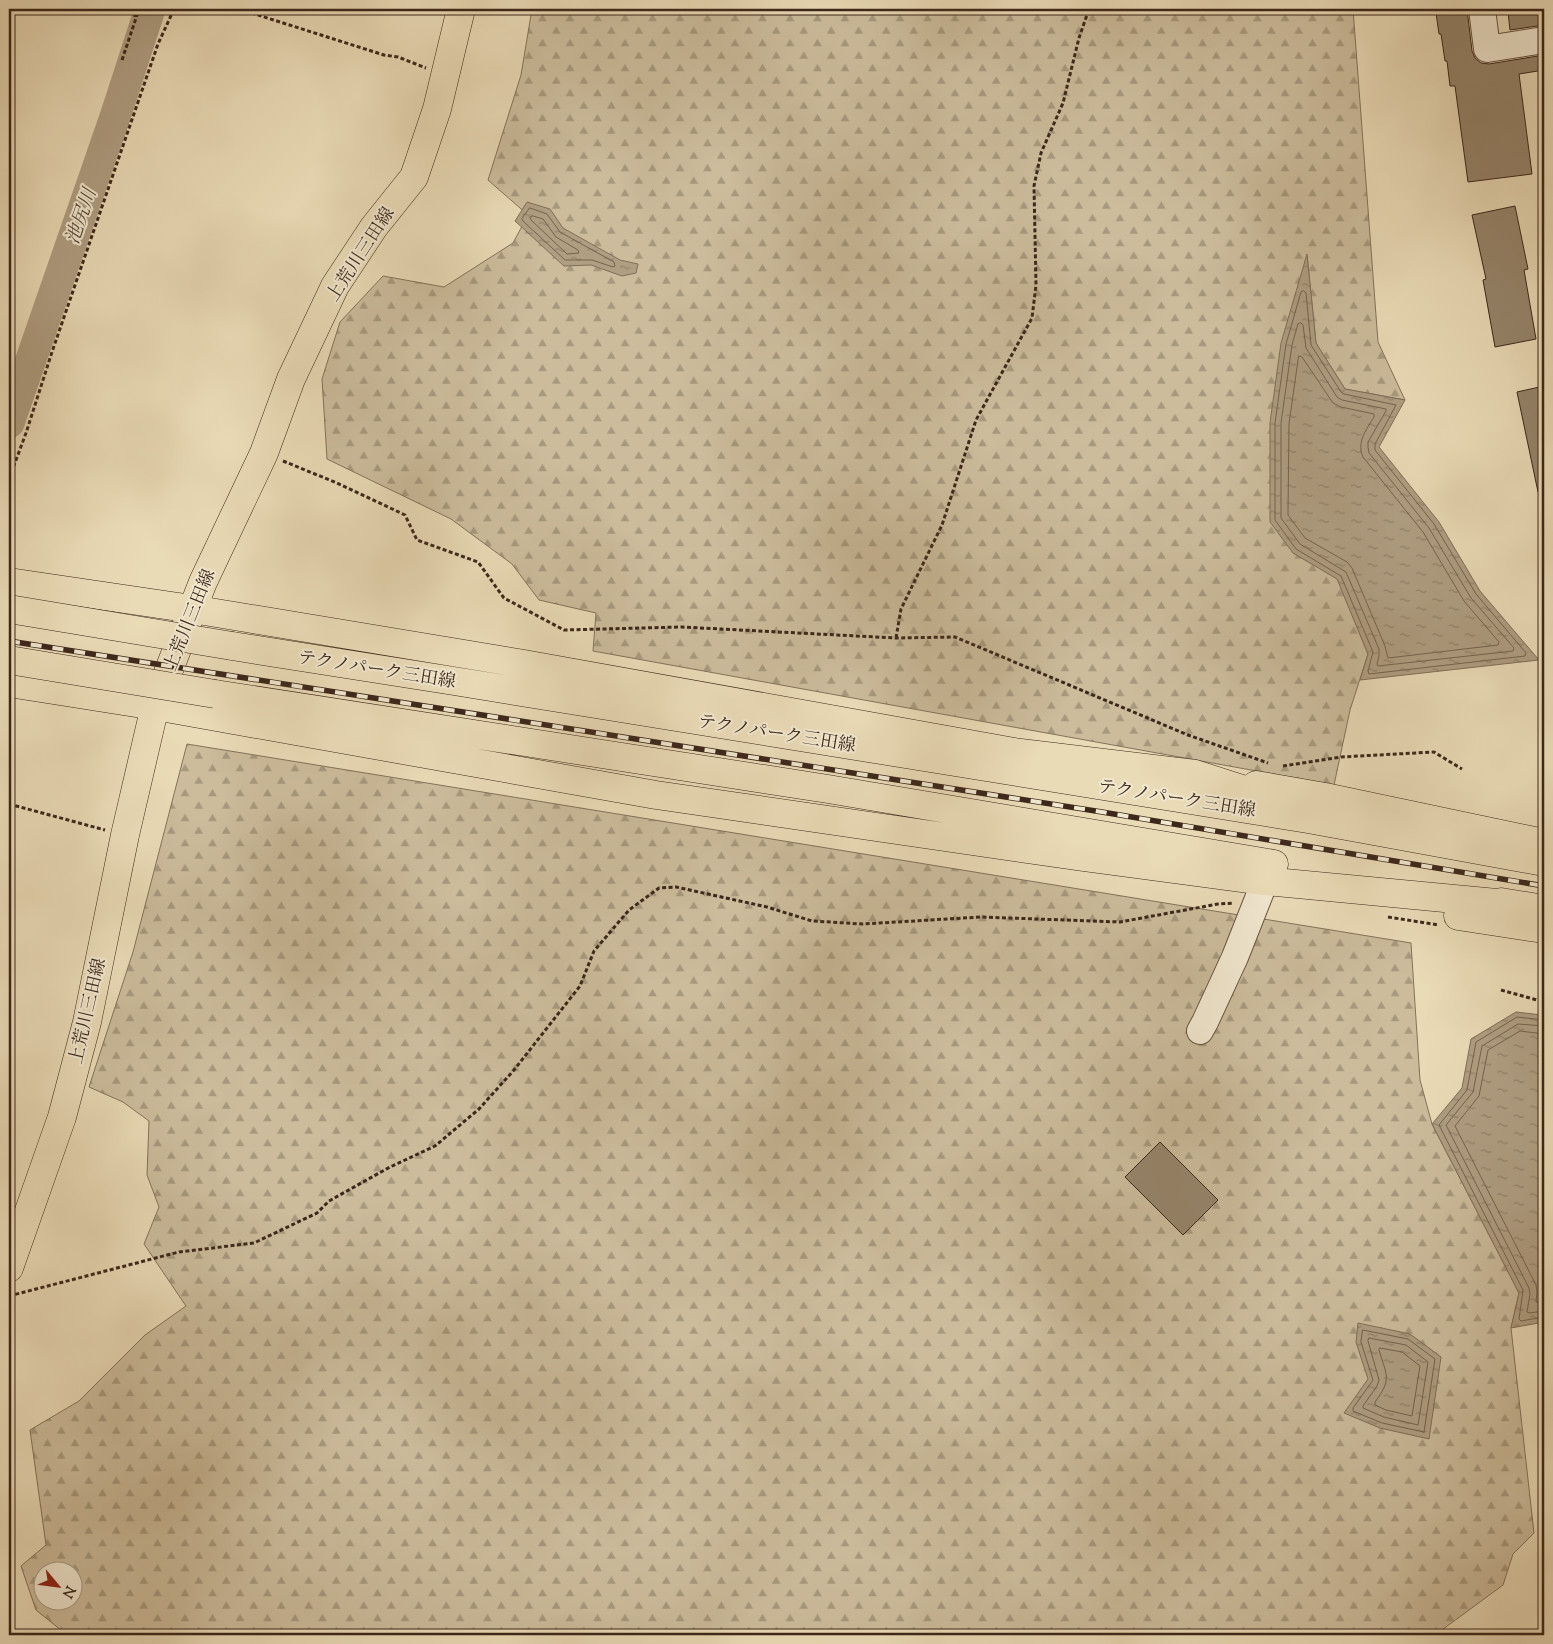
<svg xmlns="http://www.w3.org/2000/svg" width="1553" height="1644" font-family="'Sorts Mill Goudy','Noto Serif JP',serif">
	<defs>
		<pattern id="forest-firs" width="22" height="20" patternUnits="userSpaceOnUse" patternTransform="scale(1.25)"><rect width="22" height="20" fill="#ccbc9c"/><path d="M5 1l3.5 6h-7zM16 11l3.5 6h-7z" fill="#a7997e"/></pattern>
		<pattern id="water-ripples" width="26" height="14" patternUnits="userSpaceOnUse" patternTransform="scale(1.25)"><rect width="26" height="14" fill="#af9e82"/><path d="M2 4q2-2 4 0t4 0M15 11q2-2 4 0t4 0" fill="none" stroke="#90816a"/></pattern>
	</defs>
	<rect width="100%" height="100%" fill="#eadbb7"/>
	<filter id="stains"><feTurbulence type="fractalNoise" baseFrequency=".004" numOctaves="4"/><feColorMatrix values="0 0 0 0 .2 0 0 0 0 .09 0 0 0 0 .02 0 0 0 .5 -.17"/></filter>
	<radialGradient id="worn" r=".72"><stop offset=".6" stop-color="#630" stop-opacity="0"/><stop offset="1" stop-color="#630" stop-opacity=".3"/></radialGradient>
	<path fill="url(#forest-firs)" stroke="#84725c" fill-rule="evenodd" d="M 532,9 L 1353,9 L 1378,342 L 1405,400 L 1345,389 L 1316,343 L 1307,256 L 1293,553 L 1337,578 L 1368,654 L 1350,710 L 1334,785 L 593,651 L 596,613 L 539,600 L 512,564 L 451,519 L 327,459 L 322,379 L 340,322 L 383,276 L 444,287 L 513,243 L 528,215 L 488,180 L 521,75 Z
		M 187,744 L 1411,943 L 1420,1080 L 1432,1124 L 1519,1293 L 1511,1328 L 1534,1533 L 1513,1554 L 1503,1585 L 1435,1635 L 67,1635 L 36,1610 L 21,1566 L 46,1545 L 30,1430 L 79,1401 L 145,1335 L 186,1306 L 144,1244 L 159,1207 L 147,1175 L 149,1121 L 123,1102 L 89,1087 L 133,952 ZM 42,1572 L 72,1572 L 72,1602 L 42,1602 Z"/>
	<path fill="url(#water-ripples)" stroke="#816e59" d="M 527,202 L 550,209 L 563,228 L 620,260 L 638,264 L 636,273 L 622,276 L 591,265 L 564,266 L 515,221 Z
		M 1307,254 L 1316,343 L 1345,389 L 1405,400 L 1379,447 L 1439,522 L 1480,591 L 1539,660 L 1360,680 L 1368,654 L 1337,579 L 1293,553 L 1270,522 L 1270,423 L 1281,343 Z
		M 1516,1012 L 1542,1015 L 1544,1041 L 1544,1322 L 1511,1328 L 1519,1293 L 1432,1124 L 1462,1088 L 1471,1039 Z
		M 1358,1323 L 1410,1334 L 1441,1357 L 1429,1439 L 1380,1428 L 1344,1413 L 1368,1379 L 1356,1342 Z"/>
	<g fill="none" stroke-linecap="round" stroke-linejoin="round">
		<path stroke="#76624e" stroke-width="1" d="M 530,208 L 547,214 L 560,232 L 614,262 L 615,266 L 613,267 L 592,260 L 565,260 L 523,221 L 522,219 Z
			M 533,216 L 543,219 L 556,237 L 578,250 L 579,253 L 567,254 L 531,220 L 530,218 Z
			M 1304,291 L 1306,293 L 1311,345 L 1341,392 L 1344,394 L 1396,405 L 1375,444 L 1375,450 L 1434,524 L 1476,594 L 1526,653 L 1525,656 L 1369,674 L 1368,671 L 1373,652 L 1341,576 L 1296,549 L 1275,520 L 1275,423 L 1286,344 L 1301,292 Z
			M 1301,323 L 1303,325 L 1306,348 L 1337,397 L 1342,400 L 1386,409 L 1386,411 L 1368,442 L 1368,447 L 1369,453 L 1429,528 L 1471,598 L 1514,648 L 1513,651 L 1378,666 L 1377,664 L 1379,656 L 1379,649 L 1346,572 L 1300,544 L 1281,518 L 1281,423 L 1292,345 L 1298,324 Z
			M 1299,356 L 1302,357 L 1333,403 L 1341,407 L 1374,414 L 1374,417 C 1367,429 1356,442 1363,457 L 1423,532 L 1464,601 L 1499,642 L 1498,645 L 1388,658 L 1385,646 L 1352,568 L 1347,562 L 1305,538 L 1288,515 L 1289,424 Z
			M 1544,1020 L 1517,1017 L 1476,1042 L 1467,1090 L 1439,1125 L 1523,1290 L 1519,1319 L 1521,1321 L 1544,1317
			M 1544,1026 L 1518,1024 L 1482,1046 L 1473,1092 L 1446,1125 L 1529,1288 L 1530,1294 L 1527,1312 L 1529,1313 L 1544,1311
			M 1544,1034 L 1520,1031 L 1488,1050 L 1479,1096 L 1455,1126 L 1536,1285 L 1537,1292 L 1536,1302 L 1544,1303
			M 1363,1330 L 1408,1339 L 1435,1359 L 1424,1432 L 1382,1423 L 1353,1411 L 1353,1408 L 1373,1380 L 1361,1342 Z
			M 1369,1338 L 1406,1345 L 1428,1362 L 1418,1425 L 1384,1417 L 1363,1408 L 1363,1406 L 1377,1386 L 1379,1380 L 1368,1341 Z
			M 1380,1348 L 1402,1352 L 1420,1366 L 1412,1416 L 1386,1410 L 1375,1405 L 1375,1402 C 1392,1379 1387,1377 1379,1350 Z"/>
		<path stroke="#af9e82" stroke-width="31" d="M 9,423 L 116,114 L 150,9"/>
	</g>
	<path fill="#96856c" stroke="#3c271b" d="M 1467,9 L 1472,51 L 1475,58 L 1481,63 L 1489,64 L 1544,55 L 1544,70 L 1519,74 L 1532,174 L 1468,182 L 1455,86 L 1450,86 L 1447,61 L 1445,61 L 1441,34 L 1439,34 L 1436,13 Z
		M 1529,9 L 1544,9 L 1544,25 L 1510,30 L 1508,12 Z
		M 1515,206 L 1528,269 L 1524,270 L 1536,339 L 1495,347 L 1483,280 L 1486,279 L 1472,215 Z
		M 1544,386 L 1544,492 L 1538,492 L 1517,392 Z
		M 1160,1142 L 1218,1200 L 1183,1235 L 1125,1177 Z"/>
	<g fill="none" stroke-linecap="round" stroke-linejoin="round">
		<defs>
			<path id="minor" d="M 1482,9 L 1487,49 L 1544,40
				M 1200,1031 L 1205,1022 L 1235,957 L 1265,881"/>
			<path id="major" d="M 9,582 L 192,609 L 524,664 L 1014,752 L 1195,774 L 1270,798 L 1276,801
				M 232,646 L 454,681 L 1308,819 L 1544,862
				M 9,683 L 155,706 L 656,795 L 1083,857 L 1265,881 L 1518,905
				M 215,694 L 828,789 L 1274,864
				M 1256,785 L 1325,797 L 1544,843
				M 1501,902 L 1544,909
				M 1458,916 L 1544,929
				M 9,1268 L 62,1117 L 87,1022 L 125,835 L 155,706 L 203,582 L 264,453 L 291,379 L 335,286 L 374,227 L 414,177 L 437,109 L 461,9"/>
		</defs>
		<use href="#minor" stroke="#685442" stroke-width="28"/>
		<use href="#major" stroke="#3c271b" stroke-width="29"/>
		<path stroke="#3c271b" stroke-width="3" stroke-dasharray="4 2.5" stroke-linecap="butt" d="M 239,9 L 384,55 L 398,57 L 426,68
			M 135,17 L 135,9
			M 122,60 L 139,9
			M 283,461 L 337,483 L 405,515 L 417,540 L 478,562 L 504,598 L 564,630 L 682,627 L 896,638 L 955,637 L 1188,735 L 1268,763
			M 9,479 L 26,433 L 52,352 L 158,44 L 174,9
			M 896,638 L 901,609 L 942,525 L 976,420 L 1032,318 L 1036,285 L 1034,186 L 1041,153 L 1063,103 L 1079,38 L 1089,9
			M 1283,766 L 1341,757 L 1434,752 L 1462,769
			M 9,804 L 105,830
			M 1388,917 L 1439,925
			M 1501,990 L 1544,1002
			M 9,1296 L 179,1252 L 254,1243 L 317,1213 L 329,1201 L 390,1167 L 435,1146 L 479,1109 L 514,1070 L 580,986 L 594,951 L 629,910 L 659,888 L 676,887 L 767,907 L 812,921 L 863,924 L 981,917 L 1120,922 L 1218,904 L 1234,903"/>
		<use href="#minor" stroke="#f1e8d0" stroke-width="26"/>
		<use href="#major" stroke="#eadbb7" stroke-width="28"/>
		<defs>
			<path id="rail" d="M 9,641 L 1102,812 L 1544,886"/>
		</defs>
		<use href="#rail" stroke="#3c271b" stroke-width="5.5"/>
		<use href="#rail" stroke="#f1e8d0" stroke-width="4" stroke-dasharray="11" stroke-linecap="butt"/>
		<defs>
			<path id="major-bridge" d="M 9,609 L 232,646
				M 9,660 L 215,694"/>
		</defs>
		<use href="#major-bridge" stroke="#3c271b" stroke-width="29" stroke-linecap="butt"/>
		<use href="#major-bridge" stroke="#eadbb7" stroke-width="28"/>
	</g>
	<g text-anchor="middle" stroke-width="4" stroke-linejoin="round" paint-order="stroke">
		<g font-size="18" fill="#3c271b" stroke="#f1e8d0">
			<text transform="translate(360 254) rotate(-57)" y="6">上荒川三田線</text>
			<text transform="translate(189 620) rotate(-68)" y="6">上荒川三田線</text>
			<text transform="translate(377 669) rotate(9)" y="6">テクノパーク三田線</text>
			<text transform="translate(777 733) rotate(9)" y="6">テクノパーク三田線</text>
			<text transform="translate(1177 798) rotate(9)" y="6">テクノパーク三田線</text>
			<text transform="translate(87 1011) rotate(-77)" y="6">上荒川三田線</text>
		</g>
		<g font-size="19" font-style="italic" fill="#5e4b3a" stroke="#f1e8d0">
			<text transform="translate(80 216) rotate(-71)" y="7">池尻川</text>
		</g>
	</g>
	<rect width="1553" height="1644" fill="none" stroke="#eadbb7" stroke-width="30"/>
	<rect x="10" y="10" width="1533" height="1624" fill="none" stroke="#3c271b" stroke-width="2.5"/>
	<rect x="15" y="15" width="1523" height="1614" fill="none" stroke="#3c271b"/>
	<g transform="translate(58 1586) rotate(119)"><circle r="24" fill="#f1e8d0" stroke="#a99b88"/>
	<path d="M0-4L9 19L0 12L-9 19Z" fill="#8f2418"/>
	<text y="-8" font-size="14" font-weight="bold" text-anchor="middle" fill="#3c271b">N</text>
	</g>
	<rect width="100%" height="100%" filter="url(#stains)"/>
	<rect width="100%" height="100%" fill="url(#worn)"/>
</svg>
